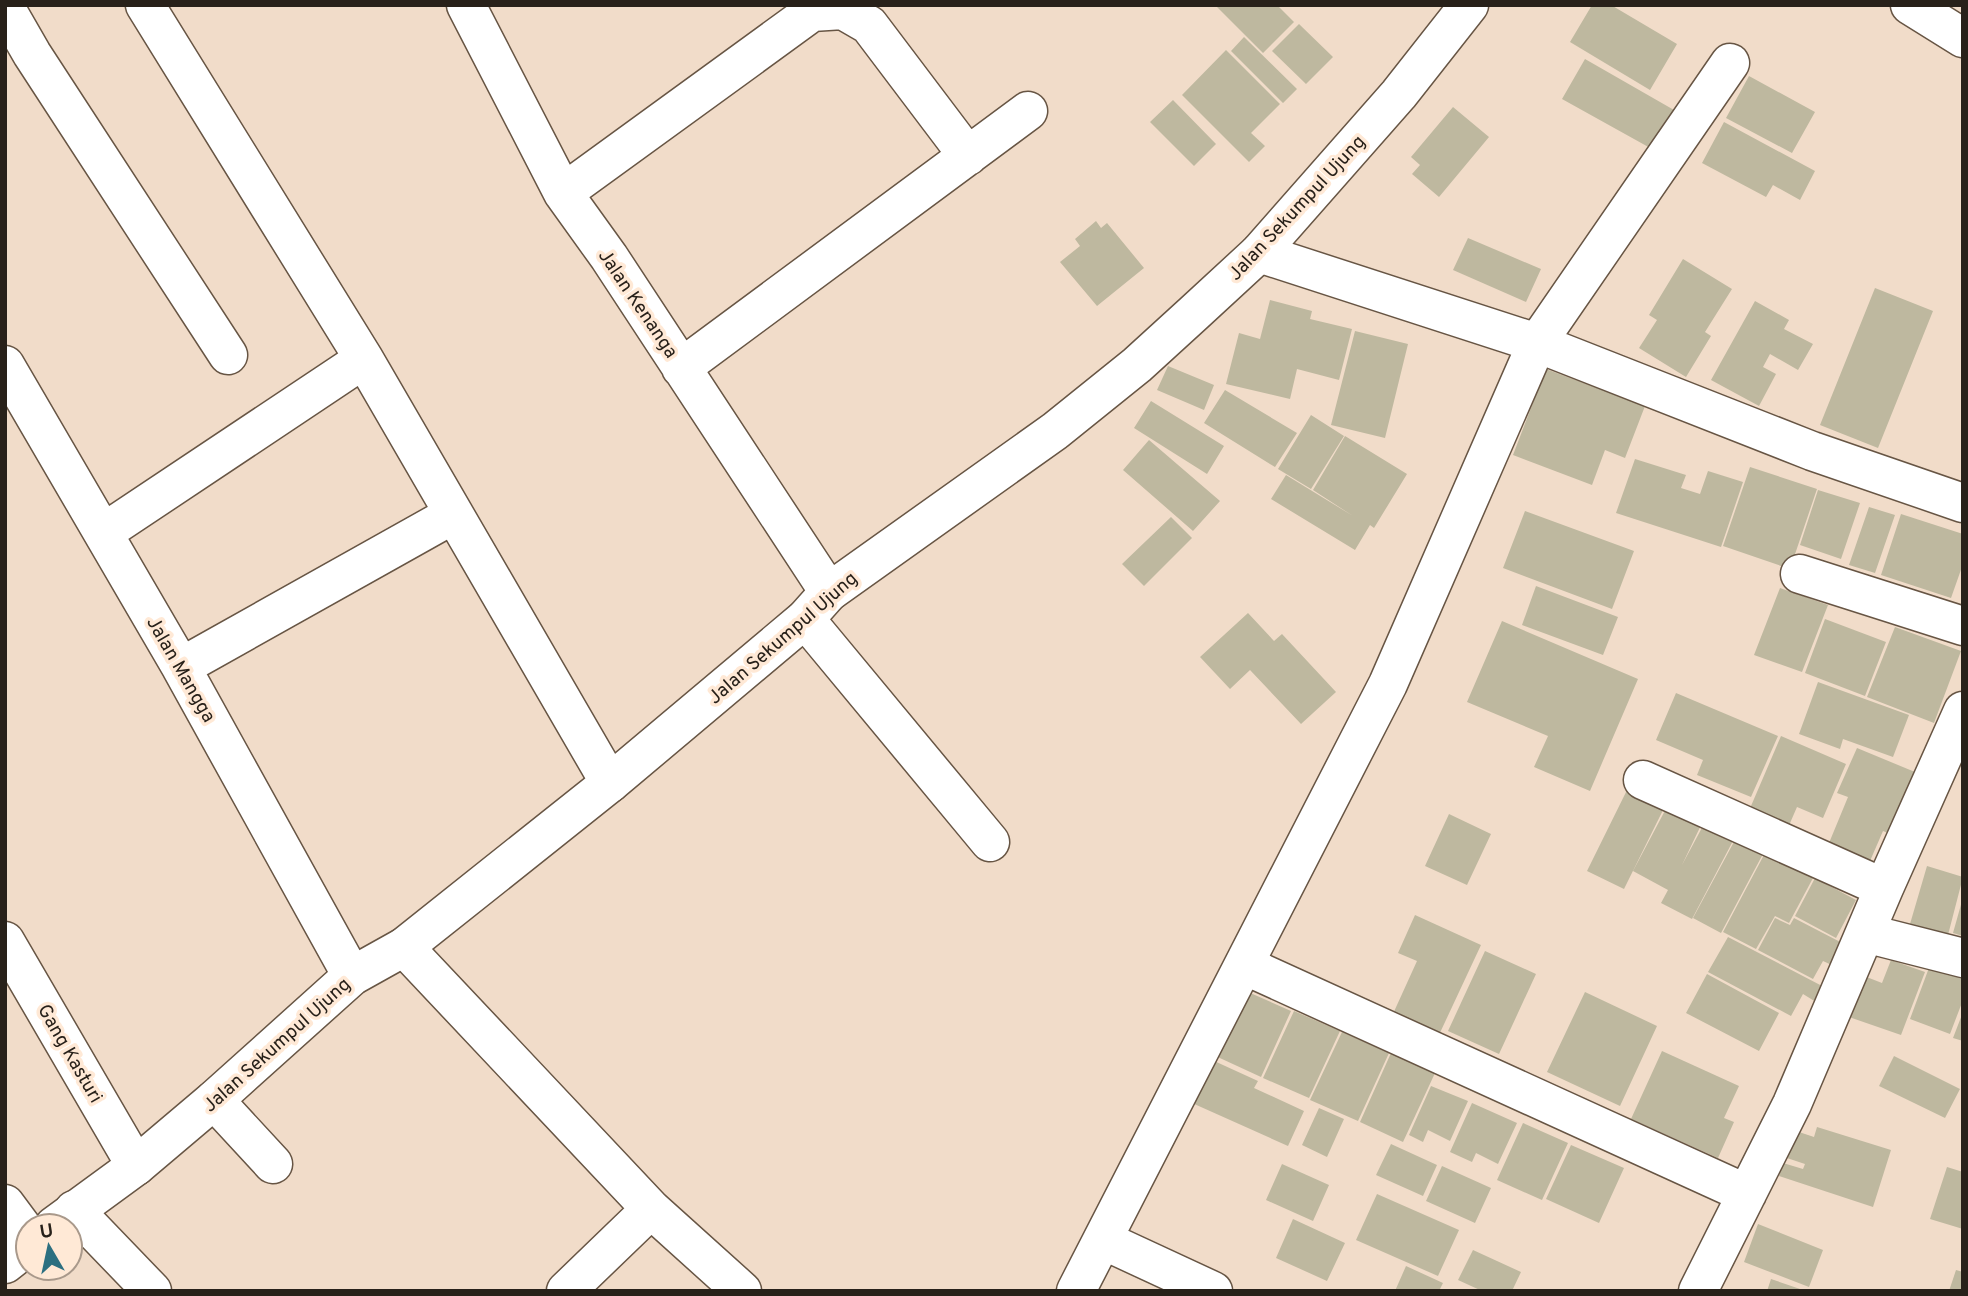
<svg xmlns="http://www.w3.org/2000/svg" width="1968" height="1296" font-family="Overpass,sans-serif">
	<rect width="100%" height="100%" fill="#f1dcc9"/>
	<path fill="#beb89f" d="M 1215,5 L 1277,5 L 1294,22 L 1263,53 Z
		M 1592,5 L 1611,5 L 1677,44 L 1650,90 L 1570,42 Z
		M 1299,24 L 1333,57 L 1306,84 L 1272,51 Z
		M 1244,37 L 1297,89 L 1283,103 L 1231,51 Z
		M 1226,50 L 1280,104 L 1251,133 L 1265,146 L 1249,162 L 1182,95 Z
		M 1585,59 L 1674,110 L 1652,149 L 1562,99 Z
		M 1749,76 L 1815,112 L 1792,153 L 1726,118 Z
		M 1173,100 L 1216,144 L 1194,166 L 1150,122 Z
		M 1453,107 L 1489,137 L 1439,197 L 1412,174 L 1420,165 L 1411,157 Z
		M 1724,122 L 1815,171 L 1800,200 L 1773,185 L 1766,197 L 1702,163 Z
		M 1096,221 L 1101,228 L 1107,223 L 1144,268 L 1097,306 L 1060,262 L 1080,246 L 1075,239 Z
		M 1468,238 L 1541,269 L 1526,302 L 1453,270 Z
		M 1683,259 L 1732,289 L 1705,332 L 1711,336 L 1686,377 L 1639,348 L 1657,320 L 1649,315 Z
		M 1875,288 L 1933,311 L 1878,448 L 1820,425 Z
		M 1270,300 L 1312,311 L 1310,319 L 1352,329 L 1339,380 L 1297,369 L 1290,399 L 1226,384 L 1239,333 L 1260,339 Z
		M 1755,301 L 1789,320 L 1784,329 L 1813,344 L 1798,370 L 1770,354 L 1763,367 L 1776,374 L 1759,406 L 1711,380 Z
		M 1355,331 L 1408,344 L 1385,438 L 1331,425 Z
		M 1168,366 L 1214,385 L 1204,410 L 1157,390 Z
		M 1546,369 L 1645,406 L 1625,458 L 1605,450 L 1592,485 L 1513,455 Z
		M 1225,390 L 1297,433 L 1275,467 L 1204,423 Z
		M 1151,401 L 1224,446 L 1207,474 L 1134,428 Z
		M 1311,415 L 1344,436 L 1311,489 L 1278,469 Z
		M 1345,436 L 1407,474 L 1374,528 L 1370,525 L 1355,550 L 1271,499 L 1286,475 L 1353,516 L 1313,490 Z
		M 1149,440 L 1220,501 L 1193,531 L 1123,470 Z
		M 1635,459 L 1686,475 L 1681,488 L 1700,494 L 1708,471 L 1743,482 L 1721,547 L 1616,513 Z
		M 1750,467 L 1817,489 L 1790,569 L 1723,546 Z
		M 1818,490 L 1860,503 L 1841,559 L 1800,545 Z
		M 1869,507 L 1895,515 L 1875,573 L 1849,565 Z
		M 1525,511 L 1634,551 L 1612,609 L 1503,568 Z
		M 1901,514 L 1963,534 L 1963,564 L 1951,598 L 1881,575 Z
		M 1171,517 L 1192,538 L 1144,586 L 1122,564 Z
		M 1536,586 L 1618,617 L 1603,655 L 1522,625 Z
		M 1780,588 L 1828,605 L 1802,672 L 1754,655 Z
		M 1248,613 L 1274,641 L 1282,634 L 1336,692 L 1301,724 L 1250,670 L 1230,689 L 1200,657 Z
		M 1825,619 L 1886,642 L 1865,696 L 1805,673 Z
		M 1502,621 L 1638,679 L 1590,791 L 1534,767 L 1548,736 L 1467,702 Z
		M 1895,627 L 1961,651 L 1934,723 L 1867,697 Z
		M 1818,682 L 1909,715 L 1893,757 L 1843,739 L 1840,749 L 1799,734 Z
		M 1676,693 L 1778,736 L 1751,797 L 1697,775 L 1703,760 L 1656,740 Z
		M 1781,736 L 1846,764 L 1823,818 L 1797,807 L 1787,830 L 1748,813 Z
		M 1857,748 L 1927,777 L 1909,820 L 1895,814 L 1888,833 L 1883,831 L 1870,861 L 1829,843 L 1848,797 L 1837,793 Z
		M 1630,784 L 1667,802 L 1624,889 L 1587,871 Z
		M 1669,803 L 1703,821 L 1682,865 L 1705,822 L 1735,837 L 1692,919 L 1661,903 L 1668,890 L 1633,871 Z
		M 1449,814 L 1491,834 L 1467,885 L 1425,866 Z
		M 1736,838 L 1764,852 L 1721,933 L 1693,918 Z
		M 1765,853 L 1813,878 L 1789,923 L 1775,916 L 1756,949 L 1723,932 Z
		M 1927,866 L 1963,877 L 1948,935 L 1910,924 Z
		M 1815,878 L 1856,900 L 1836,938 L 1795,916 Z
		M 1962,901 L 1963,901 L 1963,936 L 1953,933 Z
		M 1415,915 L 1481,945 L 1438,1037 L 1392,1016 L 1417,961 L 1398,953 Z
		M 1775,918 L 1790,925 L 1794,918 L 1848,946 L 1836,967 L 1823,961 L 1813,979 L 1758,950 Z
		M 1728,937 L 1824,987 L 1816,1002 L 1803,994 L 1791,1016 L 1708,972 Z
		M 1485,951 L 1536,974 L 1499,1054 L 1448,1031 Z
		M 1891,960 L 1925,972 L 1901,1035 L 1849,1017 L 1864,976 L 1882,983 Z
		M 1930,965 L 1963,977 L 1963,1000 L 1950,1034 L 1910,1019 Z
		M 1707,974 L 1779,1013 L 1759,1051 L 1686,1013 Z
		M 1239,988 L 1291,1011 L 1261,1077 L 1209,1053 Z
		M 1585,992 L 1657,1026 L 1620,1106 L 1547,1072 Z
		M 1294,1011 L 1340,1031 L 1309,1098 L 1263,1078 Z
		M 1963,1012 L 1963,1041 L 1953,1038 Z
		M 1342,1032 L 1389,1053 L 1358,1121 L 1310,1100 Z
		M 1662,1051 L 1739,1086 L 1724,1118 L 1734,1122 L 1718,1158 L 1631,1119 Z
		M 1391,1053 L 1435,1073 L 1403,1142 L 1360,1122 Z
		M 1894,1056 L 1960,1089 L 1945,1118 L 1879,1086 Z
		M 1212,1060 L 1258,1081 L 1254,1088 L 1304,1111 L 1288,1146 L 1192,1103 Z
		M 1431,1086 L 1468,1101 L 1450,1141 L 1428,1130 L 1423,1142 L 1409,1135 Z
		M 1472,1103 L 1517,1123 L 1498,1164 L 1476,1153 L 1472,1162 L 1450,1152 Z
		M 1319,1108 L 1344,1119 L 1327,1157 L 1302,1145 Z
		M 1523,1123 L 1568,1143 L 1542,1200 L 1497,1180 Z
		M 1817,1127 L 1891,1150 L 1873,1207 L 1779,1176 L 1783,1163 L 1803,1169 L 1805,1164 L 1784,1157 L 1793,1130 L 1814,1137 Z
		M 1391,1144 L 1437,1165 L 1423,1196 L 1376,1175 Z
		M 1571,1145 L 1624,1168 L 1599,1223 L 1546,1199 Z
		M 1282,1164 L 1329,1185 L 1313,1221 L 1266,1200 Z
		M 1442,1166 L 1491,1188 L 1475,1223 L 1426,1201 Z
		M 1947,1167 L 1963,1172 L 1963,1229 L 1930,1219 Z
		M 1377,1194 L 1459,1230 L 1438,1276 L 1356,1240 Z
		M 1293,1219 L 1345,1243 L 1327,1281 L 1276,1258 Z
		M 1758,1224 L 1823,1250 L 1809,1287 L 1744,1262 Z
		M 1473,1250 L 1521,1272 L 1512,1291 L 1482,1291 L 1458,1280 Z
		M 1406,1266 L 1443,1283 L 1439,1291 L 1395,1291 Z
		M 1956,1270 L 1963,1272 L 1963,1291 L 1949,1291 Z
		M 1771,1279 L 1803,1290 L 1802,1291 L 1767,1291 Z"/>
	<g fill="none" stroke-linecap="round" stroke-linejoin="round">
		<defs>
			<path id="minor" d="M 145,5 L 364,359 L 610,783
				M 466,5 L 563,193 L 609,257 L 829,592
				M 1910,5 L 1963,38
				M 5,7 L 32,54 L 228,355
				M 563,193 L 812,12 L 843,10 L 869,25 L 968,156
				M 1259,253 L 1537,343 L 1812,451 L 1963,503
				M 5,365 L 181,667 L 352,976
				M 681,368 L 1028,111
				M 103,533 L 364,359
				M 1800,574 L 1963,626
				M 805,619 L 990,842
				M 181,667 L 454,514
				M 1643,780 L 1884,888
				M 1865,933 L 1963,958
				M 5,941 L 136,1166
				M 404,947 L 651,1209 L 742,1291
				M 1244,965 L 1747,1194
				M 214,1100 L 273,1164
				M 5,1204 L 28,1235
				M 74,1210 L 152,1291
				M 1103,1240 L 1213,1291
				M 566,1291 L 651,1209
				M 1076,1291 L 1388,684 L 1537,343 L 1730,63
				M 1698,1291 L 1792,1104 L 1884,888 L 1963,711"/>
			<path id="major" d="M 54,1226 L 136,1166 L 214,1100 L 352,976 L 404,947 L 610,783 L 805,619 L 829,592 L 1055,431 L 1137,365 L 1194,313 L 1259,253 L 1399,94 L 1469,5
				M 5,1264 L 28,1246"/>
		</defs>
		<use href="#minor" stroke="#675544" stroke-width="41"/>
		<use href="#major" stroke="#675544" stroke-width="41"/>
		<use href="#minor" stroke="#fff" stroke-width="38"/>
		<use href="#major" stroke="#fff" stroke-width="38"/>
	</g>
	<g text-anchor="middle" stroke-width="7" stroke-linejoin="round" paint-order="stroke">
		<g font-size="19" fill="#28211a" stroke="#ffe9d6">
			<text transform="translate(1296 207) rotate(-47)" y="7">Jalan Sekumpul Ujung</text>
			<text transform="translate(639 303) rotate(56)" y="7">Jalan Kenanga</text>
			<text transform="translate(782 637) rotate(-41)" y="7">Jalan Sekumpul Ujung</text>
			<text transform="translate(182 669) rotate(60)" y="7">Jalan Mangga</text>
			<text transform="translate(276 1044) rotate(-42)" y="7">Jalan Sekumpul Ujung</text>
			<text transform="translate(71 1053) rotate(60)" y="7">Gang Kasturi</text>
		</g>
	</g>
	<rect width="1968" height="1296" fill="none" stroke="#28211a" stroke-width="14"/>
	<g transform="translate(49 1247) rotate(351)"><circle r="33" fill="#ffe9d6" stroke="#a9998b" stroke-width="2"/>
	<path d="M0-5L12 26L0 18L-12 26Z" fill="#2c6f80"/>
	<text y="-10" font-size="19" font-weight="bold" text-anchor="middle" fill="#28211a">U</text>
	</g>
</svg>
